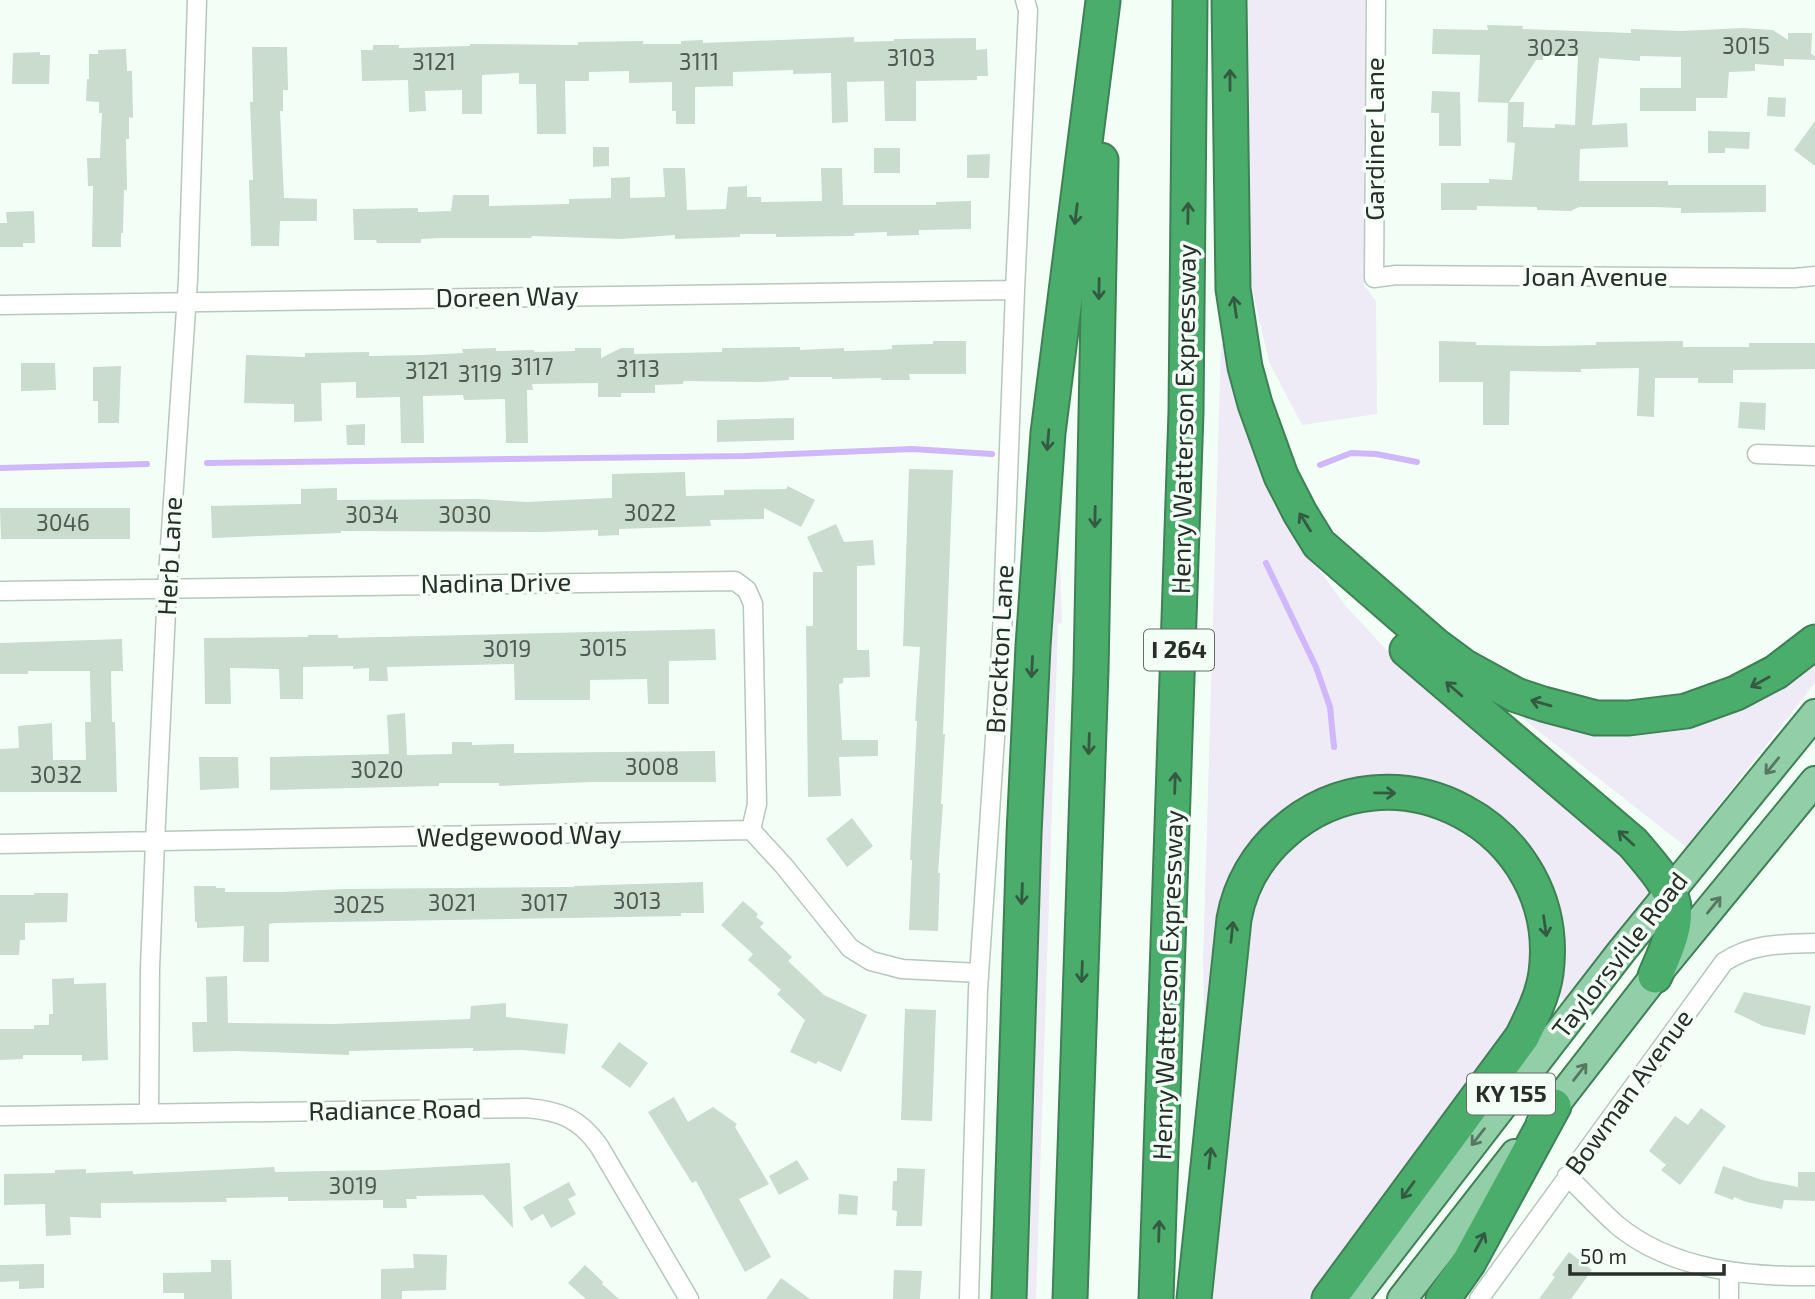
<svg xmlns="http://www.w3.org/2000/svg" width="1815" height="1299" font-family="'Exo 2',sans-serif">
	<rect width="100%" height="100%" fill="#f3fff6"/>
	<path fill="#eeeaf6" d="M 1248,0 L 1365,0 L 1364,285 L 1376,301 L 1377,414 L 1302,425 L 1269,362 L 1251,284 Z
		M 1221,344 L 1226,344 L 1300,543 L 1344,604 L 1394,658 L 1655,884 L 1564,1000 L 1555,994 L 1560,944 L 1459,794 L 1281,819 L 1205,1047 L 1203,962 Z
		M 1058,511 L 1062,623 L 1058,624 L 1036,1299 L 1020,1299 L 1044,669 Z
		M 1815,663 L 1815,683 L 1686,847 L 1509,708 L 1546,717 L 1791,681 Z
		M 1374,806 L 1412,807 L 1481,837 L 1526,900 L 1534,966 L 1510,1031 L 1314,1299 L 1211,1299 L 1251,911 C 1261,882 1287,838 1316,825 C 1334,817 1355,812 1374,806 Z"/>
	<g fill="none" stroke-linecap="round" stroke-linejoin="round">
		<path stroke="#d0b6fa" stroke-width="6" d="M 207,463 L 745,456 L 912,449 L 992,454
			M 1320,465 L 1351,453 L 1376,454 L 1417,462
			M 0,468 L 147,464
			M 1266,563 L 1316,667 L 1330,707 L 1334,747"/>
	</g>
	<path fill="#c9dccd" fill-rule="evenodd" d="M 1487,25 L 1523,26 L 1522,29 L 1631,33 L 1631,29 L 1681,31 L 1743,28 L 1773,30 L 1788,40 L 1788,33 L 1812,33 L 1811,54 L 1815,56 L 1815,60 L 1784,59 L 1784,66 L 1755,64 L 1755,71 L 1729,72 L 1727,98 L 1696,98 L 1696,111 L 1640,111 L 1640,88 L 1681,88 L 1681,57 L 1640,56 L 1640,61 L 1599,58 L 1592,125 L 1627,123 L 1628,147 L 1580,149 L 1579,181 L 1668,181 L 1668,185 L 1766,185 L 1766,212 L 1681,213 L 1681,208 L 1653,207 L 1579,207 L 1571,211 L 1537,210 L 1537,207 L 1477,206 L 1477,210 L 1441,210 L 1441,183 L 1489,183 L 1489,179 L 1512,180 L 1515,143 L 1507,142 L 1508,103 L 1478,102 L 1480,55 L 1432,54 L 1433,29 L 1488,30 ZM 1543,55 L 1578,56 L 1575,125 L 1555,124 L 1555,128 L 1523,127 L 1524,102 L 1509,102 L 1536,60 L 1543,60 Z
		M 854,37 L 854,42 L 894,41 L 894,39 L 976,38 L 976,50 L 987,49 L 988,76 L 977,76 L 977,80 L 916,81 L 916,121 L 885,121 L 884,81 L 847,82 L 848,122 L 832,123 L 831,73 L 793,74 L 793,70 L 733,72 L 733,86 L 695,87 L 695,124 L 676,124 L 676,111 L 672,111 L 672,82 L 629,83 L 629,71 L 589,72 L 589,81 L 565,81 L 566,134 L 537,134 L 536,84 L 519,84 L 519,73 L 482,75 L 482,114 L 462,114 L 462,90 L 425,91 L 426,111 L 409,112 L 408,80 L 362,81 L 361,50 L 373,50 L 373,45 L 399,45 L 399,48 L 470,46 L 470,44 L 578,45 L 578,42 L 643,41 L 643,44 L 681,44 L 681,41 L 703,40 L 703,43 Z
		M 252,47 L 287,47 L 288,90 L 283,90 L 283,111 L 280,111 L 284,198 L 317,199 L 317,221 L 280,221 L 279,246 L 251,246 L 249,180 L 253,180 L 250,102 L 253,102 Z
		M 126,49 L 127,71 L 132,71 L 133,118 L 129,117 L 129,139 L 126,139 L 127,190 L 124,190 L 123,233 L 121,233 L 121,247 L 92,247 L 93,186 L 88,186 L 87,158 L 100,158 L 102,113 L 99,113 L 99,102 L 86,101 L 87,79 L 89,79 L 89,54 L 98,54 L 98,50 Z
		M 40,52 L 40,55 L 50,55 L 49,84 L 12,84 L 13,53 Z
		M 1432,91 L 1460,92 L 1461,146 L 1439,146 L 1439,113 L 1431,113 Z
		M 1768,97 L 1786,98 L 1785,117 L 1767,116 Z
		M 1815,121 L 1815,166 L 1794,150 Z
		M 1708,131 L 1750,132 L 1749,149 L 1725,148 L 1725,153 L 1708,153 Z
		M 593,147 L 609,147 L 609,166 L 593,167 Z
		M 874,148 L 900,148 L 900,173 L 874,173 Z
		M 990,154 L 989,178 L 967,178 L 967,155 Z
		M 663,168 L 685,168 L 687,210 L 726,209 L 728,187 L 747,186 L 747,197 L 761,197 L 761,202 L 822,201 L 821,168 L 842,168 L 843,205 L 936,205 L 936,202 L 971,201 L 971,229 L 919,230 L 919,235 L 887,236 L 887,232 L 854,233 L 854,236 L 776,237 L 776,234 L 740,234 L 740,237 L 675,239 L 675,235 L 621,239 L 532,236 L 531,238 L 443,238 L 421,239 L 421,243 L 377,243 L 376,240 L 354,240 L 353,209 L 418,208 L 418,212 L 451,211 L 453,195 L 489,195 L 489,206 L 569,204 L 569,199 L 611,198 L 611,178 L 630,177 L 630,198 L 665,197 Z
		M 34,211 L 35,243 L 23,243 L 23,247 L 0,247 L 0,223 L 7,223 L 6,212 Z
		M 933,341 L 966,341 L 966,374 L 909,374 L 910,380 L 881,380 L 881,378 L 832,379 L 832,377 L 789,377 L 789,380 L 761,382 L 684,381 L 683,384 L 655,385 L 655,393 L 621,393 L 621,397 L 598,397 L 598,383 L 532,384 L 533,390 L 527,390 L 528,443 L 506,443 L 505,399 L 464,400 L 463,395 L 423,396 L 424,443 L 401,443 L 400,397 L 356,398 L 356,382 L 321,383 L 322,421 L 294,422 L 294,404 L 244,403 L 246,355 L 305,357 L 305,353 L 369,352 L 369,356 L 423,355 L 463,353 L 462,349 L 496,348 L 496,351 L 534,350 L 534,352 L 575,351 L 575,348 L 601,348 L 601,358 L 621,348 L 634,348 L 634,354 L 722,352 L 722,348 L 800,347 L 800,350 L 844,348 L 844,351 L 880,350 L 892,349 L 892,345 L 933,344 Z
		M 1439,341 L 1476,342 L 1476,345 L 1545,346 L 1596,345 L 1596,342 L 1683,341 L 1683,347 L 1749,347 L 1749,343 L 1815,343 L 1815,369 L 1733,370 L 1733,383 L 1698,383 L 1698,378 L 1655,378 L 1654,417 L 1637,416 L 1639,368 L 1581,369 L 1581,372 L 1510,371 L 1509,425 L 1483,425 L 1483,382 L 1439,382 Z
		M 21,363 L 55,363 L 56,390 L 21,391 Z
		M 121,366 L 119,423 L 98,423 L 98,401 L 93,401 L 93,367 Z
		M 1740,402 L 1766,403 L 1765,430 L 1738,428 Z
		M 794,418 L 794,440 L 717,442 L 717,420 Z
		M 365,424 L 365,445 L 347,445 L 346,425 Z
		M 909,469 L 953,470 L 943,734 L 945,734 L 941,804 L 943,804 L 938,873 L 940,873 L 938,931 L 909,930 L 912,860 L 910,860 L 917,721 L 915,721 L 920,647 L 903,646 Z
		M 685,472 L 686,496 L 724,495 L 724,490 L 786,489 L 788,486 L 815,500 L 801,527 L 764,508 L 764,519 L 710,520 L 711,526 L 619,529 L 619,535 L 598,536 L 598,530 L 543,532 L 341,531 L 341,533 L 212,538 L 211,506 L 301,504 L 301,489 L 337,488 L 337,500 L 479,499 L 526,502 L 588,499 L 612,498 L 612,474 Z
		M 0,508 L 130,508 L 130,539 L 1,539 Z
		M 836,524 L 844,542 L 873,540 L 875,565 L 857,566 L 857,650 L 869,650 L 870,677 L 843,678 L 843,683 L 839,684 L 840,704 L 842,740 L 878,740 L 878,756 L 839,757 L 841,796 L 808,797 L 806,626 L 813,626 L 813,572 L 823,572 L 807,537 Z
		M 715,629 L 716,660 L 669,661 L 669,704 L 648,704 L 647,679 L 590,680 L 590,700 L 515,700 L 514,664 L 387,667 L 388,681 L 369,681 L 369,668 L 353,669 L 353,666 L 303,667 L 303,699 L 280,699 L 279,669 L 230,668 L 231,704 L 205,704 L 204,638 L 308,637 L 308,635 L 338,635 L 338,638 Z
		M 122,639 L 123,671 L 111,671 L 112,722 L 115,722 L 117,792 L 0,792 L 0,749 L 19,748 L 18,726 L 52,723 L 53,760 L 86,760 L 85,722 L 91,722 L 90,671 L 28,671 L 28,674 L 0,674 L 0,643 Z
		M 405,713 L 407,755 L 452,754 L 452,742 L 472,742 L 472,745 L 514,744 L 514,753 L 715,751 L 716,782 L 591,782 L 499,786 L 499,783 L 439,783 L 439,786 L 270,790 L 270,757 L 389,754 L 387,715 Z
		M 199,757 L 238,757 L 239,788 L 200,790 Z
		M 852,818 L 873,846 L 847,867 L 826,839 Z
		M 703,882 L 704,913 L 681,913 L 681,916 L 274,923 L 269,924 L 269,962 L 243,962 L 244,926 L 197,928 L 197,922 L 195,922 L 194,886 L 216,886 L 216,888 L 225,888 L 225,892 L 281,892 L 344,889 L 574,887 L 574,886 Z
		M 34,893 L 68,893 L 67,922 L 25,923 L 25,940 L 20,940 L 19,955 L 0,955 L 0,895 L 34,895 Z
		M 743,901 L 758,914 L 756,917 L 764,923 L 760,927 L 792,957 L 788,961 L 824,995 L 867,1015 L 841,1072 L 818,1061 L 816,1064 L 790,1052 L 805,1020 L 777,994 L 781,990 L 748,960 L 753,954 L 721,925 Z
		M 227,976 L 228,1023 L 332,1024 L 470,1019 L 471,1006 L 506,1003 L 506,1017 L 568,1024 L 565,1054 L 523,1050 L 473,1051 L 473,1048 L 349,1051 L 349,1055 L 237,1051 L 193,1052 L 192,1022 L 207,1022 L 206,977 Z
		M 74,978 L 74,984 L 106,983 L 108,1060 L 82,1061 L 82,1055 L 23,1055 L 23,1059 L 0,1060 L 0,1029 L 34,1029 L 34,1025 L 49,1025 L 49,1014 L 53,1014 L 52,979 Z
		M 1744,992 L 1811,1006 L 1805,1035 L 1763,1026 L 1734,1012 Z
		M 905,1009 L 936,1010 L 932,1121 L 901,1120 Z
		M 619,1042 L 648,1063 L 630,1088 L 601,1067 Z
		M 674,1097 L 688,1122 L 713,1107 L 737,1124 L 735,1127 L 769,1184 L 739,1199 L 771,1257 L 745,1272 L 696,1181 L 692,1183 L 648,1112 Z
		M 1701,1108 L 1726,1126 L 1680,1185 L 1661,1170 L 1666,1165 L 1649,1151 L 1675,1116 L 1688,1125 Z
		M 797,1160 L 809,1179 L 779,1195 L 769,1176 Z
		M 510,1163 L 513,1228 L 483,1195 L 416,1196 L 417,1199 L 406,1199 L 407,1208 L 383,1208 L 383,1200 L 288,1201 L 288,1197 L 226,1198 L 227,1202 L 101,1203 L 101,1218 L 70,1217 L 71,1235 L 46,1236 L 45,1204 L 4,1205 L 4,1174 L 55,1173 L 55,1170 L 86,1169 L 86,1173 L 133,1171 L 133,1174 L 274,1167 L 275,1172 L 382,1170 Z
		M 1723,1166 L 1762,1180 L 1798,1187 L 1798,1172 L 1815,1172 L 1815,1201 L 1784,1200 L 1782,1209 L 1746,1202 L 1734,1197 L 1733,1200 L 1714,1193 Z
		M 897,1168 L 925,1169 L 922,1226 L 896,1226 L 897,1211 L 892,1210 L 893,1181 L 897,1181 Z
		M 569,1182 L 576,1195 L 568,1199 L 576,1214 L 551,1228 L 543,1214 L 531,1221 L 523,1207 Z
		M 839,1194 L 858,1196 L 857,1215 L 838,1214 Z
		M 1569,1252 L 1592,1270 L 1571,1299 L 1539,1299 L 1555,1277 L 1552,1275 Z
		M 413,1254 L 447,1255 L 446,1290 L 402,1291 L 402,1299 L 381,1299 L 381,1269 L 414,1268 Z
		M 211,1260 L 231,1260 L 232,1299 L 184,1299 L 184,1293 L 163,1293 L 163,1273 L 211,1272 Z
		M 44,1264 L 44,1288 L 19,1289 L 19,1281 L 0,1282 L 0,1265 Z
		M 585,1265 L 603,1282 L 602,1284 L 619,1299 L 586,1299 L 568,1283 Z
		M 894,1270 L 922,1271 L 920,1299 L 893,1299 Z
		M 781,1278 L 810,1299 L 766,1299 Z"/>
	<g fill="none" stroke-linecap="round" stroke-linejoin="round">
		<defs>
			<path id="street" d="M 1376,0 L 1374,278 L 1396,275 L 1794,278 L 1815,276
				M 0,305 L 1015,290
				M 1757,454 L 1815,456
				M 0,591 L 735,581 L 747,590 L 753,604 L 757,804 L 751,830
				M 751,830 L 784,866 L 850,948 L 871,961 L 902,969 L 979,973
				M 0,844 L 751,830
				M 149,1113 L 150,968 L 155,842 L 167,590 L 188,280 L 197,0
				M 0,1116 L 527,1108 C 560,1111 579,1118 599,1146 L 689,1299
				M 1567,1176 C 1584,1192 1600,1210 1617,1225 C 1671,1270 1747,1277 1815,1276
				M 1729,1271 L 1729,1299
				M 969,1299 L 978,990 L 1002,634 L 1015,290 L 1028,10 L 1025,0
				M 1479,1299 L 1724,962 C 1753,943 1782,944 1815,943"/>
			<path id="primary" d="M 1541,1123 L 1655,976 L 1815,781
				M 1353,1299 L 1621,952 L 1815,714
				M 1402,1299 L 1515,1154"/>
			<path id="highway" d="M 1229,0 L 1233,289 L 1245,367 L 1255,404 L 1281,476 L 1300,513 L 1319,544 L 1434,644 L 1465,667 L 1516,695 L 1543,704 L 1596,718 L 1629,718 L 1686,711 L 1736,693 L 1776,672 L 1815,642
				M 1407,650 L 1633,843 C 1681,899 1686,907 1655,976
				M 1009,1299 L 1024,834 L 1033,646 L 1048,433 L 1103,1
				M 1070,1299 L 1091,670 L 1101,160
				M 1156,1299 L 1186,412 L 1190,0
				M 1194,1299 L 1234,919 C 1240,885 1258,855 1283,833 C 1392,735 1565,827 1546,973 C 1543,995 1532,1017 1522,1037 L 1329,1299
				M 1443,1299 L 1469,1262 L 1554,1106"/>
		</defs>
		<use href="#street" stroke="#b6c8ba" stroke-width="21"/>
		<use href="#primary" stroke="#3e8155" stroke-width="32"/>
		<use href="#highway" stroke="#3e8155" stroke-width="37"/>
		<use href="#street" stroke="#fff" stroke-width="18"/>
		<use href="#primary" stroke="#92cea7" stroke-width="28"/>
		<use href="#highway" stroke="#4aad6c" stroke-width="33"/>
	</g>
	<defs><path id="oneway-shaft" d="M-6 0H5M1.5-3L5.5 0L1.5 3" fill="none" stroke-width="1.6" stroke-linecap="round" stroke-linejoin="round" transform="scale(1.75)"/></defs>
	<g stroke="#345b40">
		<use href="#oneway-shaft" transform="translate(1230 80) rotate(-90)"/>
		<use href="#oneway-shaft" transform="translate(1188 213) rotate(-89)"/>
		<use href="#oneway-shaft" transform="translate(1076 214) rotate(97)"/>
		<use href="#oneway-shaft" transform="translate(1099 289) rotate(91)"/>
		<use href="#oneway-shaft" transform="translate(1235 307) rotate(-98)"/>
		<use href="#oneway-shaft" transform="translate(1048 440) rotate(95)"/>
		<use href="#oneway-shaft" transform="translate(1095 517) rotate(91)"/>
		<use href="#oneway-shaft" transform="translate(1305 522) rotate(-122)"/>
		<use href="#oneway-shaft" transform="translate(1032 667) rotate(93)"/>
		<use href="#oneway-shaft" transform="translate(1760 682) rotate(151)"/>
		<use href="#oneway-shaft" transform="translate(1454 689) rotate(-139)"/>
		<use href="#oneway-shaft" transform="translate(1541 703) rotate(-164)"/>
		<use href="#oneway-shaft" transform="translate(1089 744) rotate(92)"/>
		<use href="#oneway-shaft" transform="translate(1175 783) rotate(-88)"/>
		<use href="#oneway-shaft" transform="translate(1385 793) rotate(1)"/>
		<use href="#oneway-shaft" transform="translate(1626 838) rotate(-138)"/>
		<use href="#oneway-shaft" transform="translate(1022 894) rotate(92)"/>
		<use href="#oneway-shaft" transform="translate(1545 926) rotate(82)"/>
		<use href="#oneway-shaft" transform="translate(1232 932) rotate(-84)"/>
		<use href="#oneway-shaft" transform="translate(1082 972) rotate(92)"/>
		<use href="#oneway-shaft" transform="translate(1210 1158) rotate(-84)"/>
		<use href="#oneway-shaft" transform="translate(1408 1190) rotate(126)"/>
		<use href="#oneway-shaft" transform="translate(1159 1231) rotate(-88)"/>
		<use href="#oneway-shaft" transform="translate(1480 1242) rotate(-62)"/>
	</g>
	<g stroke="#587762">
		<use href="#oneway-shaft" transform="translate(1772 766) rotate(129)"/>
		<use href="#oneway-shaft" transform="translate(1714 905) rotate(-51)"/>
		<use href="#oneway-shaft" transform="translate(1580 1072) rotate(-52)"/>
		<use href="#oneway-shaft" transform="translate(1478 1137) rotate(128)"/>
	</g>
	<g text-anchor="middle" stroke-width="7" stroke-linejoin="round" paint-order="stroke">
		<g font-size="23" fill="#505a52">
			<text x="1746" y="54">3015</text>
			<text x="1553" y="56">3023</text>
			<text x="911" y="66">3103</text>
			<text x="434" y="70">3121</text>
			<text x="699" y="70">3111</text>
			<text x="532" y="375">3117</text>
			<text x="638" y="377">3113</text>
			<text x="427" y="379">3121</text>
			<text x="480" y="382">3119</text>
			<text x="650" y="521">3022</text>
			<text x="372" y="523">3034</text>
			<text x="465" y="523">3030</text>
			<text x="63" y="531">3046</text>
			<text x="603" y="656">3015</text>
			<text x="507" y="657">3019</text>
			<text x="652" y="775">3008</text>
			<text x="377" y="778">3020</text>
			<text x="56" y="783">3032</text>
			<text x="637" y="909">3013</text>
			<text x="452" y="911">3021</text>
			<text x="544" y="911">3017</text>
			<text x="359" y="913">3025</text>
			<text x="353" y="1194">3019</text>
		</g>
		<g fill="#f3fff6" stroke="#656d66" stroke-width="2">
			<rect x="1144" y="629.5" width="70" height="41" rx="5"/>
			<rect x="1467" y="1073.5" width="88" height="41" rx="5"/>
		</g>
		<g font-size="24" font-weight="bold" fill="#282f29">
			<text x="1179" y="658">I 264</text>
			<text x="1511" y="1102">KY 155</text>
		</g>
		<g font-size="26" fill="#282f29" stroke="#f3fff6">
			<text transform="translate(1375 139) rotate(-90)" y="9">Gardiner Lane</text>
			<text x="1595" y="286">Joan Avenue</text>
			<text transform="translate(507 297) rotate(-1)" y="9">Doreen Way</text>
			<text transform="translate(1184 419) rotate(-89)" y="9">Henry Watterson Expressway</text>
			<text transform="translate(170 556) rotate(-87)" y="9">Herb Lane</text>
			<text transform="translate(496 583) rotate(-1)" y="9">Nadina Drive</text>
			<text transform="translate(1000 649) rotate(-87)" y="9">Brockton Lane</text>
			<text transform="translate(519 836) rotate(-1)" y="9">Wedgewood Way</text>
			<text transform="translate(1620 955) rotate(-52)" y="9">Taylorsville Road</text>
			<text transform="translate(1168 985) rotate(-88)" y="9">Henry Watterson Expressway</text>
			<text transform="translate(1629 1092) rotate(-54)" y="9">Bowman Avenue</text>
			<text transform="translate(395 1110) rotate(-1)" y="9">Radiance Road</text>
		</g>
	</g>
	<path d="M1570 1264v10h154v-10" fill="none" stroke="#282f29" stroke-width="3.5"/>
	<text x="1580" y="1264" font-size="21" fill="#282f29" stroke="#f3fff6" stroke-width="5" paint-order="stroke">50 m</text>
</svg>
